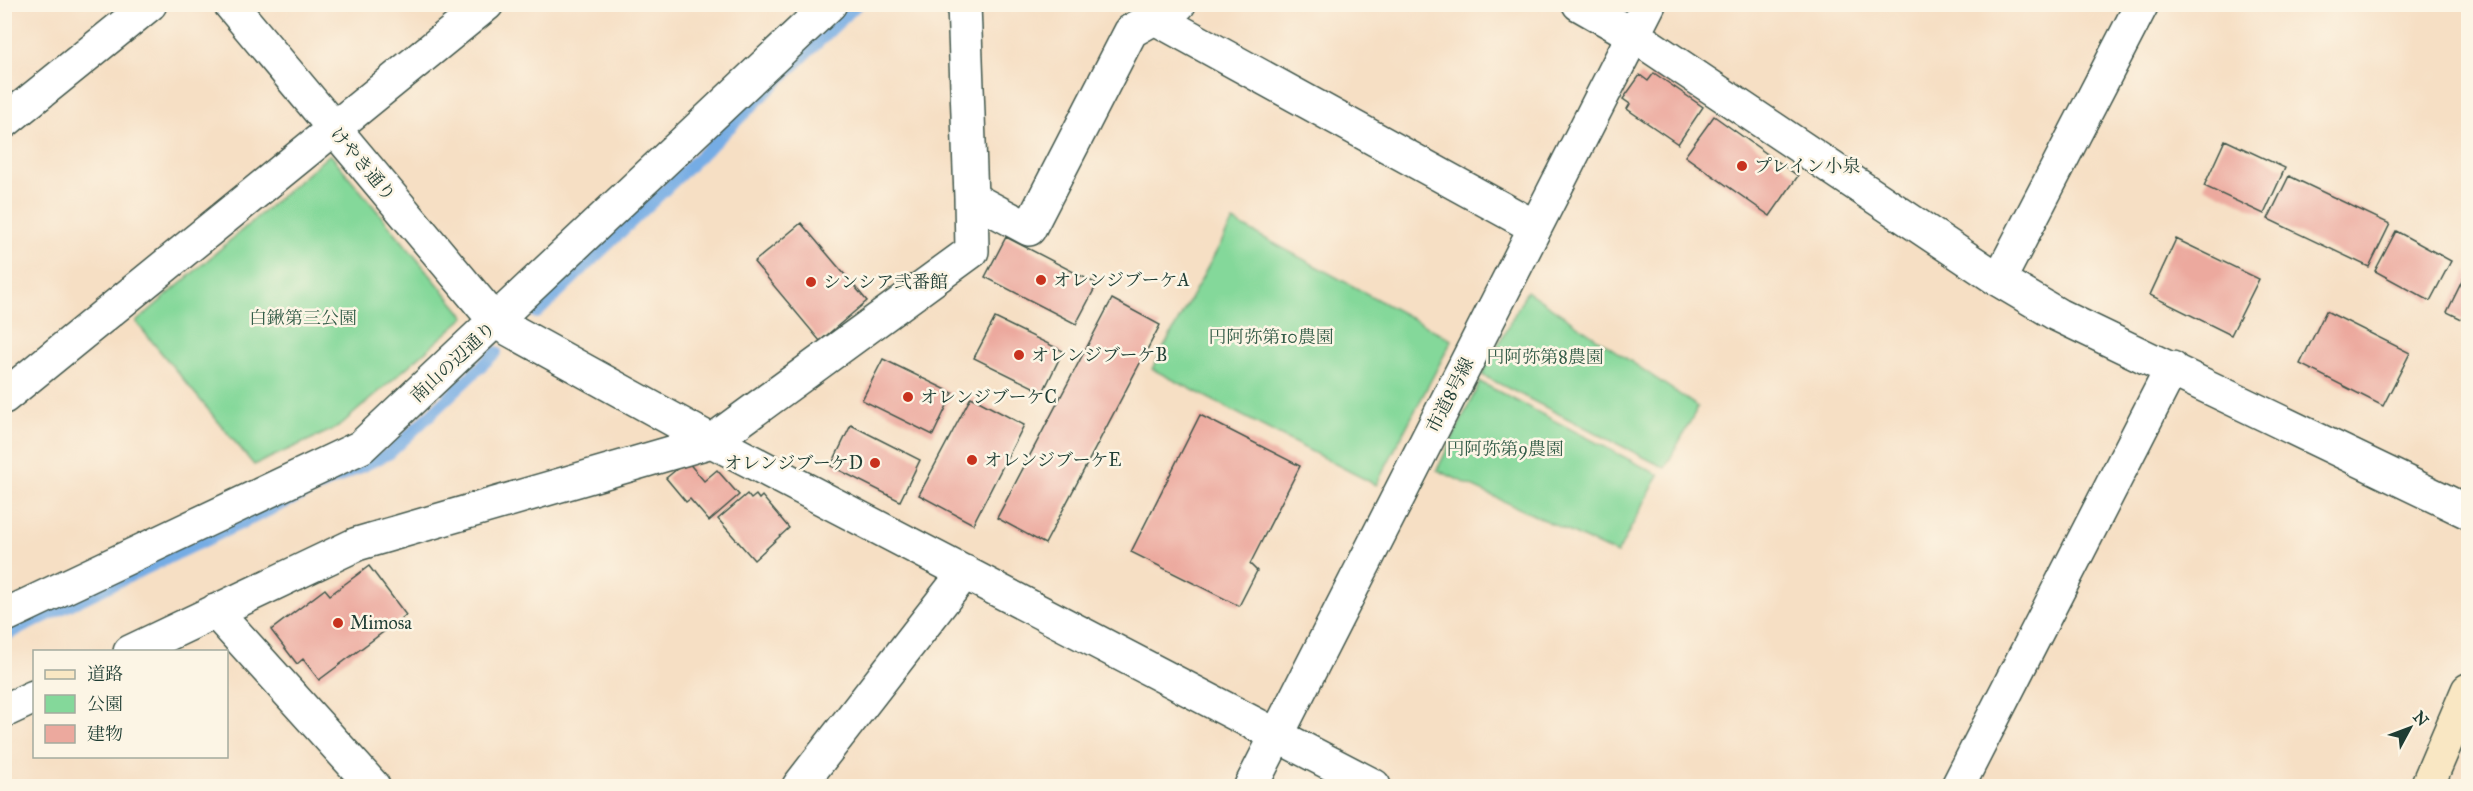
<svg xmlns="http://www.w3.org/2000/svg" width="2473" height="791" font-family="'IM FELL Great Primer','Noto Serif JP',serif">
	<rect width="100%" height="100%" fill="#fcf5e5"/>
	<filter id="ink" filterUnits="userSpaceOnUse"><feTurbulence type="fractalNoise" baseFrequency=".0167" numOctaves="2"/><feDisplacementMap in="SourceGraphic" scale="12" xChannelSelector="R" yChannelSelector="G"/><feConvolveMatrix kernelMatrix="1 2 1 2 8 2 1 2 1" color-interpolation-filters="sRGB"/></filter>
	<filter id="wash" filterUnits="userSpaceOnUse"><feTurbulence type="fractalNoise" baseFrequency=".008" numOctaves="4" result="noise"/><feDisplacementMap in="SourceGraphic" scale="24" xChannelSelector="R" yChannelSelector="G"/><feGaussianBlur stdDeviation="1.35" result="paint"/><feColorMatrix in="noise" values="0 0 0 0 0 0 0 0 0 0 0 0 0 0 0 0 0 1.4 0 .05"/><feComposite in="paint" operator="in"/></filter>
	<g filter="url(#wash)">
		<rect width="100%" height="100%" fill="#f6dfc4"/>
		<path fill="#84d89a" stroke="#528a67" stroke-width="1.5" d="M 330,154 L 465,317 L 338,427 L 254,465 L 136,322 Z
			M 1233,221 L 1452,340 L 1376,485 L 1152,369 Z
			M 1527,291 L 1698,407 L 1665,468 L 1482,375 Z
			M 1480,382 L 1659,475 L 1617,554 L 1437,470 Z"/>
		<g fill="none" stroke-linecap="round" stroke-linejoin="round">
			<path stroke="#75ace4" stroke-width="12" d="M 537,313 L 858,4
				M 4,636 L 390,453 L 496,352"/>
		</g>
		<g id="blocks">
			<path fill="#eca99e" d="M 1654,73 L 1703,107 L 1678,144 L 1627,109 L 1630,104 L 1623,99 L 1640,75 L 1648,81 Z
				M 1714,116 L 1798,176 L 1770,216 L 1685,156 Z
				M 2225,140 L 2285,168 L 2264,214 L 2204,186 Z
				M 2289,176 L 2390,224 L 2369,267 L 2268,219 Z
				M 801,223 L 867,301 L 820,341 L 754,262 Z
				M 2396,231 L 2451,261 L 2430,301 L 2375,271 Z
				M 1006,237 L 1097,284 L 1076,324 L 985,277 Z
				M 2176,239 L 2259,279 L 2231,335 L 2150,295 Z
				M 2468,269 L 2468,322 L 2447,312 Z
				M 1112,299 L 1160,325 L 1045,544 L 997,518 Z
				M 2326,311 L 2410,353 L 2383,406 L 2300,364 Z
				M 995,318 L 1063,351 L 1043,392 L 974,358 Z
				M 883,359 L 953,393 L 933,435 L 862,400 Z
				M 971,397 L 1024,425 L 973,524 L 919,495 Z
				M 1200,415 L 1300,466 L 1250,564 L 1257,571 L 1239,606 L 1131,552 Z
				M 851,425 L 920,460 L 900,501 L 831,466 Z
				M 687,461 L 704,481 L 717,470 L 739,495 L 709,521 L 690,499 L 686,502 L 666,478 Z
				M 747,494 L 751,499 L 756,495 L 759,499 L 762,496 L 789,528 L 754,560 L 718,519 Z
				M 369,566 L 406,615 L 319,680 L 303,659 L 297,664 L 271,630 L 325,589 L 330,595 Z"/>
		</g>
	</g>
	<g filter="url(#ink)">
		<use href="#blocks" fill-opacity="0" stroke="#3f554a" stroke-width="1.5"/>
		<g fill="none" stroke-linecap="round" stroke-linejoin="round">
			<defs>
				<path id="street" d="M 230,4 L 496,322 L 712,441 L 1374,786
					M 964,4 L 971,198 L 1029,229 L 1131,31 L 1179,4
					M 1579,4 L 1635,36 L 1999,280 L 2058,315 L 2468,512
					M 1155,18 L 1535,227
					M 4,122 L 150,4
					M 1999,280 L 2142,4
					M 4,397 L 487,4
					M 215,611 L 373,786
					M 4,616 L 361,447 L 830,4
					M 130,652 L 357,544 L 712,441 L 972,251 L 971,198
					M 4,711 L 34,697
					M 799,786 L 965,572
					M 1251,786 L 1649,4
					M 1958,786 L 2172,368"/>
				<path id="secondary" d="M 2427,786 L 2468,690"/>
			</defs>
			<use href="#street" stroke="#3f554a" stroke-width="36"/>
			<use href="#secondary" stroke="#3f554a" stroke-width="36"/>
			<use href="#street" stroke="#fff" stroke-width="33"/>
			<use href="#secondary" stroke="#f9e7c3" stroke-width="33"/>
		</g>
	</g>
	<g fill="#c8321e" stroke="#fcf5e5" stroke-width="2">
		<circle cx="1742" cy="166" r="6"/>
		<circle cx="1041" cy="280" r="6"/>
		<circle cx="811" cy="282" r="6"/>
		<circle cx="1019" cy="355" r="6"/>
		<circle cx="908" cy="397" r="6"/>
		<circle cx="972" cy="460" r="6"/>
		<circle cx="875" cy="463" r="6"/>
		<circle cx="338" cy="623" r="6"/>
	</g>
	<g text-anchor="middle" stroke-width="5" stroke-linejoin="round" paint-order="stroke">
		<g font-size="18" fill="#1f3d34" stroke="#fcf5e5">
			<text transform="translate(363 164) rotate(50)" y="6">けやき通り</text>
			<text transform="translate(453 362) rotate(-43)" y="6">南山の辺通り</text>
			<text transform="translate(1450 395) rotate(-63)" y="6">市道8号線</text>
		</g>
		<g font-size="18" fill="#1f3d34" stroke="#fcf5e5" text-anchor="start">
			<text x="1754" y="172">プレイン小泉</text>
			<text x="1053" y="286">オレンジブーケA</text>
			<text x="823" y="288">シンシア弐番館</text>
			<text x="1031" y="361">オレンジブーケB</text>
			<text x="920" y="403">オレンジブーケC</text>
			<text x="984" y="466">オレンジブーケE</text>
			<text x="863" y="469" text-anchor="end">オレンジブーケD</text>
			<text x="350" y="629">Mimosa</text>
		</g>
		<g font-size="18" fill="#335c48" stroke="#fcf5e5">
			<text x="303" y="324">白鍬第三公園</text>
			<text x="1271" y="343">円阿弥第10農園</text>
			<text x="1545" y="363">円阿弥第8農園</text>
			<text x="1505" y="455">円阿弥第9農園</text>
		</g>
	</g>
	<rect width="2473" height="791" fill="none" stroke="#fcf5e5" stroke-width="24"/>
	<rect x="33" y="650" width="195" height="108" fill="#fcf5e5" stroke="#a4ab9e" stroke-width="1.5"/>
	<rect x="45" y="670" width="30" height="9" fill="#f9e7c3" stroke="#a4ab9e" stroke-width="1.5"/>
	<text x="87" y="680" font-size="18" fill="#1f3d34">道路</text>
	<rect x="45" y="695" width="30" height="18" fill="#84d89a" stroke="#a4ab9e" stroke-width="1.5"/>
	<text x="87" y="710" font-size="18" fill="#1f3d34">公園</text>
	<rect x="45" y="725" width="30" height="18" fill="#eca99e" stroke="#a4ab9e" stroke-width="1.5"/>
	<text x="87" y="740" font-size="18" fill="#1f3d34">建物</text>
	<g transform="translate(2410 728) rotate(49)" stroke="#fcf5e5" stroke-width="4.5" paint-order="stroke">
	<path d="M0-4.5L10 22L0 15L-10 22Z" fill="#1f3d34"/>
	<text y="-9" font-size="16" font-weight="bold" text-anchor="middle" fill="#1f3d34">N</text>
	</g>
</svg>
